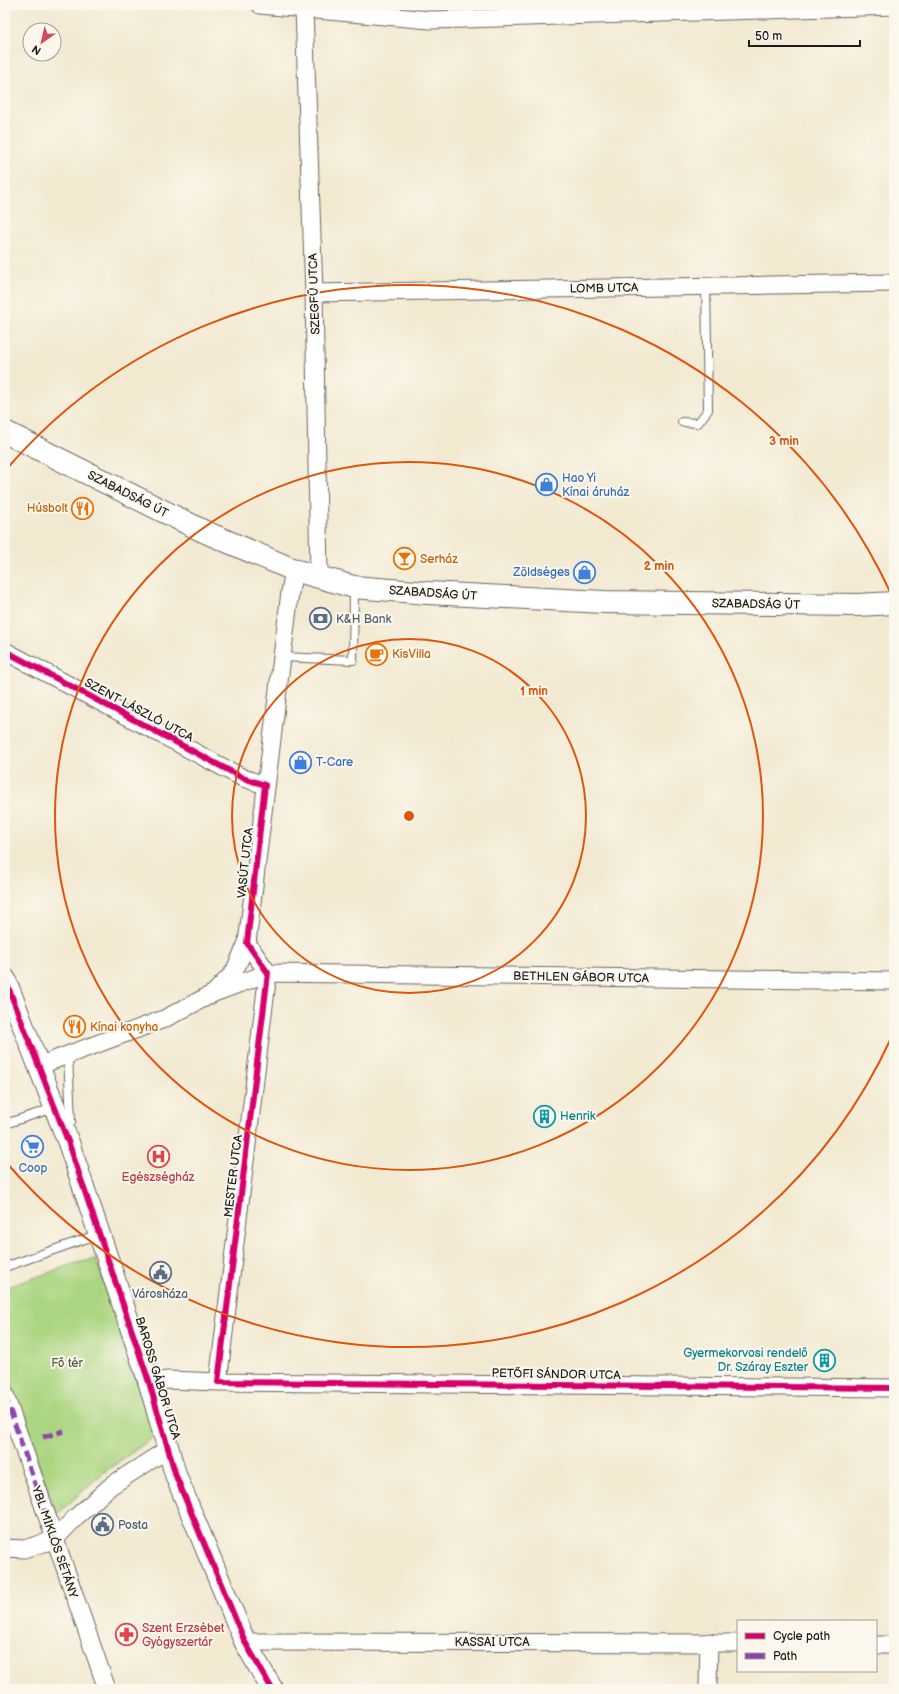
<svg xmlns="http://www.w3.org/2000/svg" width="899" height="1694" font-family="'Balsamiq Sans',sans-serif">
	<rect width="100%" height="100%" fill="#fbf7ec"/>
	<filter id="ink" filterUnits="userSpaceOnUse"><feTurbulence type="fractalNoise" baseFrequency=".025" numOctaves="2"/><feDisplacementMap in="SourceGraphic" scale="8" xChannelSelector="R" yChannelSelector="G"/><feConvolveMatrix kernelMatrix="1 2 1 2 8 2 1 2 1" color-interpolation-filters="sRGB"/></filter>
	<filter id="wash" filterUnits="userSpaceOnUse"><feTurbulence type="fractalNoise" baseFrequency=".012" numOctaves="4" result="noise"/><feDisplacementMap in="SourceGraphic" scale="16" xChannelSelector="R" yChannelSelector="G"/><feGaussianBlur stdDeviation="0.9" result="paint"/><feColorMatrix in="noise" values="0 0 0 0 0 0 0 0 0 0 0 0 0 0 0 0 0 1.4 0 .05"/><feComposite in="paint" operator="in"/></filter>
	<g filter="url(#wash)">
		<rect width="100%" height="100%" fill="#f2e9d1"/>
		<path fill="#abd580" stroke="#64784e" d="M 96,1259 L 155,1436 L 104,1472 L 56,1515 L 5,1364 L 5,1288 L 76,1263 Z"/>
	</g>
	<g filter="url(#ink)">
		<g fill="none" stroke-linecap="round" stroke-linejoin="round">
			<defs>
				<path id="service" d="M 682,422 L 698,423 L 708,410 L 706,286
					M 281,657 L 353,660 L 354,588
					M 63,1123 L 71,1122 L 68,1055
					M 5,1124 L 54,1108
					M 5,1267 L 99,1234"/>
				<path id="minor" d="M 260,5 L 430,20 L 894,6
					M 304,9 L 314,293 L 319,578
					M 314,293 L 894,283
					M 5,651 L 243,778 L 265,785
					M 247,943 L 268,973
					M 214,993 L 268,973 L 894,981
					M 38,1066 L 164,1019 L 214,993 L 234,972 L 247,943 L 290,592 L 294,570
					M 149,1382 L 169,1380 L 218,1382 L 894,1388
					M 218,1382 L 268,973
					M 5,1395 L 107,1689
					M 5,1548 L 24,1549 L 54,1540 L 76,1517 L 112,1485 L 168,1449
					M 245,1642 L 738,1643
					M 876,1645 L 894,1645
					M 708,1689 L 709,1642"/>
				<path id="tertiary" d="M 5,979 L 69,1144 L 149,1382 L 176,1476 L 245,1642 L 272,1689"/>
				<path id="secondary" d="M 5,432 L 203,531 L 294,570 L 354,587 L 428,593 L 604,602 L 858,605 L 894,603"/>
			</defs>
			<use href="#service" stroke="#67645b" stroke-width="10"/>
			<use href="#minor" stroke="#67645b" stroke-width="19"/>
			<use href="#tertiary" stroke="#67645b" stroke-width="23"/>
			<use href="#secondary" stroke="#67645b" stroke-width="24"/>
			<use href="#service" stroke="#fff" stroke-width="8"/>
			<use href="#minor" stroke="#fff" stroke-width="17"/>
			<use href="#tertiary" stroke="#fff" stroke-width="21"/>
			<use href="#secondary" stroke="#fff" stroke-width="22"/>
			<path stroke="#8e44ad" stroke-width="5" stroke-dasharray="10 5" stroke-linecap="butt" d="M 5,1395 L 54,1540
				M 43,1437 L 64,1431"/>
			<defs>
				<path id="cycleway" d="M 5,651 L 243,778 L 265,785 L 247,943 L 268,973 L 218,1382 L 894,1388
					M 5,979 L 69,1144 L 149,1382 L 176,1476 L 245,1642 L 272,1689"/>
			</defs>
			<use href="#cycleway" stroke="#fbf7ec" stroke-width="8"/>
			<use href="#cycleway" stroke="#d6006c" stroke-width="6"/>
		</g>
	</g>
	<g fill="none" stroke="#de560d" stroke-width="2">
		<circle cx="409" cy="816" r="177"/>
		<circle cx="409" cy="816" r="354"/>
		<path d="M892 1036A531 531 0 0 1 5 1161M5 471A531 531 0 0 1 892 596"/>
	</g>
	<defs>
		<symbol id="shop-ring" viewBox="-11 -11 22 22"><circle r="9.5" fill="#fbf7ec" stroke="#3f7fe0" stroke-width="1.5"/><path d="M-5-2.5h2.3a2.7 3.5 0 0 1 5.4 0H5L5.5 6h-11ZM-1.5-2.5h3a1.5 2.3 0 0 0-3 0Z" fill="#3f7fe0"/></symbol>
		<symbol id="restaurant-ring" viewBox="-11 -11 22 22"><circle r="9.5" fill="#fbf7ec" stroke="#e8710a" stroke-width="1.5"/><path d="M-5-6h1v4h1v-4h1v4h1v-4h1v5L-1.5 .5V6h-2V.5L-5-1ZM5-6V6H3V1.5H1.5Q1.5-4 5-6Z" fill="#e8710a"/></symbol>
		<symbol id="bar-ring" viewBox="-11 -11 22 22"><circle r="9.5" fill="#fbf7ec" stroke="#e8710a" stroke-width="1.5"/><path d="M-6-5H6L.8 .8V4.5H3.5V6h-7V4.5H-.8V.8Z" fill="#e8710a"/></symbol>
		<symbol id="bank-ring" viewBox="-11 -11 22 22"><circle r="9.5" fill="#fbf7ec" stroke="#5c6f8a" stroke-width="1.5"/><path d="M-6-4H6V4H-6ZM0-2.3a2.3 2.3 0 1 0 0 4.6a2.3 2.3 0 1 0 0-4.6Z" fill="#5c6f8a"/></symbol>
		<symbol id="cafe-ring" viewBox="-11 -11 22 22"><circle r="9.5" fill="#fbf7ec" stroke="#e8710a" stroke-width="1.5"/><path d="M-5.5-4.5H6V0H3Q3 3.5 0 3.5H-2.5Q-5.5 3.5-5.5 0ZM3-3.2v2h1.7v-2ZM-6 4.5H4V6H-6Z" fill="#e8710a"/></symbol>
		<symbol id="building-ring" viewBox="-11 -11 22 22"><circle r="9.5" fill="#fbf7ec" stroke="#0f9aa8" stroke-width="1.5"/><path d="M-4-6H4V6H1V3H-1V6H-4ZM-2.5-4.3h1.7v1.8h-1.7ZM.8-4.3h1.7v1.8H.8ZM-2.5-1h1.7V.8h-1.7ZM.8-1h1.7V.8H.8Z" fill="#0f9aa8"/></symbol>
		<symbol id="supermarket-ring" viewBox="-11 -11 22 22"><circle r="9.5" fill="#fbf7ec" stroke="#3f7fe0" stroke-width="1.5"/><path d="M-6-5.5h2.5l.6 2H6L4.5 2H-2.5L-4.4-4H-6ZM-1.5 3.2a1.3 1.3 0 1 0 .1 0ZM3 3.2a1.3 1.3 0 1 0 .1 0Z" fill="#3f7fe0"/></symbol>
		<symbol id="hospital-ring" viewBox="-11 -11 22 22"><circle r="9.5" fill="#fbf7ec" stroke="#e0444e" stroke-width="1.5"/><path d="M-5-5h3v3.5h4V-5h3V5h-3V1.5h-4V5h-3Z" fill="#e0444e"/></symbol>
		<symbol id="civic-ring" viewBox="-11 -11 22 22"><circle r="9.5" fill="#fbf7ec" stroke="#5c6f8a" stroke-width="1.5"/><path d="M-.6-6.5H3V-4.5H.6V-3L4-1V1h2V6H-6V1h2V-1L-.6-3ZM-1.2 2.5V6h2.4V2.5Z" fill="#5c6f8a"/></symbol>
		<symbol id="pharmacy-ring" viewBox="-11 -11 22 22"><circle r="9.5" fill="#fbf7ec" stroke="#e0444e" stroke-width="1.5"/><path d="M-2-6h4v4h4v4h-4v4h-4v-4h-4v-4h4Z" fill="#e0444e"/></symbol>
	</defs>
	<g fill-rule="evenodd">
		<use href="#shop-ring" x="534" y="472" width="25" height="25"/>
		<use href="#restaurant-ring" x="70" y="496" width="25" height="25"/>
		<use href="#bar-ring" x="392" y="546" width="25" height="25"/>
		<use href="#shop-ring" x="572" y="560" width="25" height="25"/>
		<use href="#bank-ring" x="308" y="606" width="25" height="25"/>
		<use href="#cafe-ring" x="364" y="642" width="25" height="25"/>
		<use href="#shop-ring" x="288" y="750" width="25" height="25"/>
		<use href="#restaurant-ring" x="62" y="1014" width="25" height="25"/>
		<use href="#building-ring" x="532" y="1104" width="25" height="25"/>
		<use href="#supermarket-ring" x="20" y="1134" width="25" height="25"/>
		<use href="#hospital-ring" x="146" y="1144" width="25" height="25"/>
		<use href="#civic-ring" x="148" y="1260" width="25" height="25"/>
		<use href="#building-ring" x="812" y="1348" width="25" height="25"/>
		<use href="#civic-ring" x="90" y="1512" width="25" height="25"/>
		<use href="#pharmacy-ring" x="114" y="1622" width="25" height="25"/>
	</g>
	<g text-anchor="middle" stroke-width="4" stroke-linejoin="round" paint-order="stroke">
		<g font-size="12" fill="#1c1c1c" stroke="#fbf7ec">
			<text transform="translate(604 288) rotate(-1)" y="4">LOMB UTCA</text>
			<text transform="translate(314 294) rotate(-92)" y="4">SZEGFŰ UTCA</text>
			<text transform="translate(128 494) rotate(27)" y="4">SZABADSÁG ÚT</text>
			<text transform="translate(433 593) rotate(4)" y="4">SZABADSÁG ÚT</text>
			<text transform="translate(756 604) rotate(1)" y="4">SZABADSÁG ÚT</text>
			<text transform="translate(139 710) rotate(28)" y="4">SZENT LÁSZLÓ UTCA</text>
			<text transform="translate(245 863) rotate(-84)" y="4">VASÚT UTCA</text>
			<text transform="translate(581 977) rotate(1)" y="4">BETHLEN GÁBOR UTCA</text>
			<text transform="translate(233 1176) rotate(-83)" y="4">MESTER UTCA</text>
			<text transform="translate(556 1374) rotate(1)" y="4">PETŐFI SÁNDOR UTCA</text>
			<text transform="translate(158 1378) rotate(73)" y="4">BAROSS GÁBOR UTCA</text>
			<text transform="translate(55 1542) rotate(71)" y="4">YBL MIKLÓS SÉTÁNY</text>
			<text x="492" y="1646">KASSAI UTCA</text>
		</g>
		<g font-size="12" fill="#366cbe" stroke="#fbf7ec" text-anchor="start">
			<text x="562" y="482">Hao Yi<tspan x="562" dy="14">Kínai áruház</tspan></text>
			<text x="570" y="576" text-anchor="end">Zöldséges</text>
			<text x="316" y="766">T-Care</text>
			<text x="33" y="1172" text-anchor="middle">Coop</text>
		</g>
		<g font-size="12" fill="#c56008" stroke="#fbf7ec" text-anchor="start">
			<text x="68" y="512" text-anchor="end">Húsbolt</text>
			<text x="420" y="563">Serház</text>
			<text x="392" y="658">KisVilla</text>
			<text x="90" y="1031">Kínai konyha</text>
		</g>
		<g font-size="12" fill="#4e5e75" stroke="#fbf7ec" text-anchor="start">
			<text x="336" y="623">K&amp;H Bank</text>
			<text x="160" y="1298" text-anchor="middle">Városháza</text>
			<text x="118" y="1529">Posta</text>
		</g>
		<g font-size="12" fill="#0d838f" stroke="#fbf7ec" text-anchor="start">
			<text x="560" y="1120">Henrik</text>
			<text x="808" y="1357" text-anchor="end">Gyermekorvosi rendelő<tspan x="808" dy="14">Dr. Száray Eszter</tspan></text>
		</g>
		<g font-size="12" fill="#be3a42" stroke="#fbf7ec">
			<text x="158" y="1181">Egészségház</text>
			<text x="142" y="1632" text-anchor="start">Szent Erzsébet<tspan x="142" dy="14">Gyógyszertár</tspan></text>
		</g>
		<g font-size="12" fill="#4e5d3f" stroke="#fbf7ec">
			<text x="67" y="1367">Fő tér</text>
		</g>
	</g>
	<circle cx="409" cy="816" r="6" fill="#de560d" stroke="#fbf7ec" stroke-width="2"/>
	<g font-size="12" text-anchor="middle" font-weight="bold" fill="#de560d" stroke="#fbf7ec" stroke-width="4" stroke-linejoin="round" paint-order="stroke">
		<text x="784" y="445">3 min</text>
		<text x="659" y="570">2 min</text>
		<text x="534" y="695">1 min</text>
	</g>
	<rect width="899" height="1694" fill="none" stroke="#fbf7ec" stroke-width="20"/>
	<rect x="737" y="1620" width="140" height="52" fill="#fbf7ec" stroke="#a29f99"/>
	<rect x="745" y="1633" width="20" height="6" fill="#d6006c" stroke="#a29f99"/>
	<text x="773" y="1640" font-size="12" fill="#1c1c1c">Cycle path</text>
	<rect x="745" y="1653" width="20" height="6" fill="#8e44ad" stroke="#a29f99"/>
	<text x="773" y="1660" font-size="12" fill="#1c1c1c">Path</text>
	<g transform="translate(42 42) rotate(214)"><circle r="19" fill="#fbf7ec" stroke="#a29f99"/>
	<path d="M0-3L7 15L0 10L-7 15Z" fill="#d1495b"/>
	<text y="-6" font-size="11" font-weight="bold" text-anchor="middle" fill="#1c1c1c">N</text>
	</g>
	<path d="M749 40v6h111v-6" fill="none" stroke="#1c1c1c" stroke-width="2"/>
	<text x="755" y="40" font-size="12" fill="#1c1c1c" stroke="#fbf7ec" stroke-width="3" paint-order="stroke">50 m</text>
</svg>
